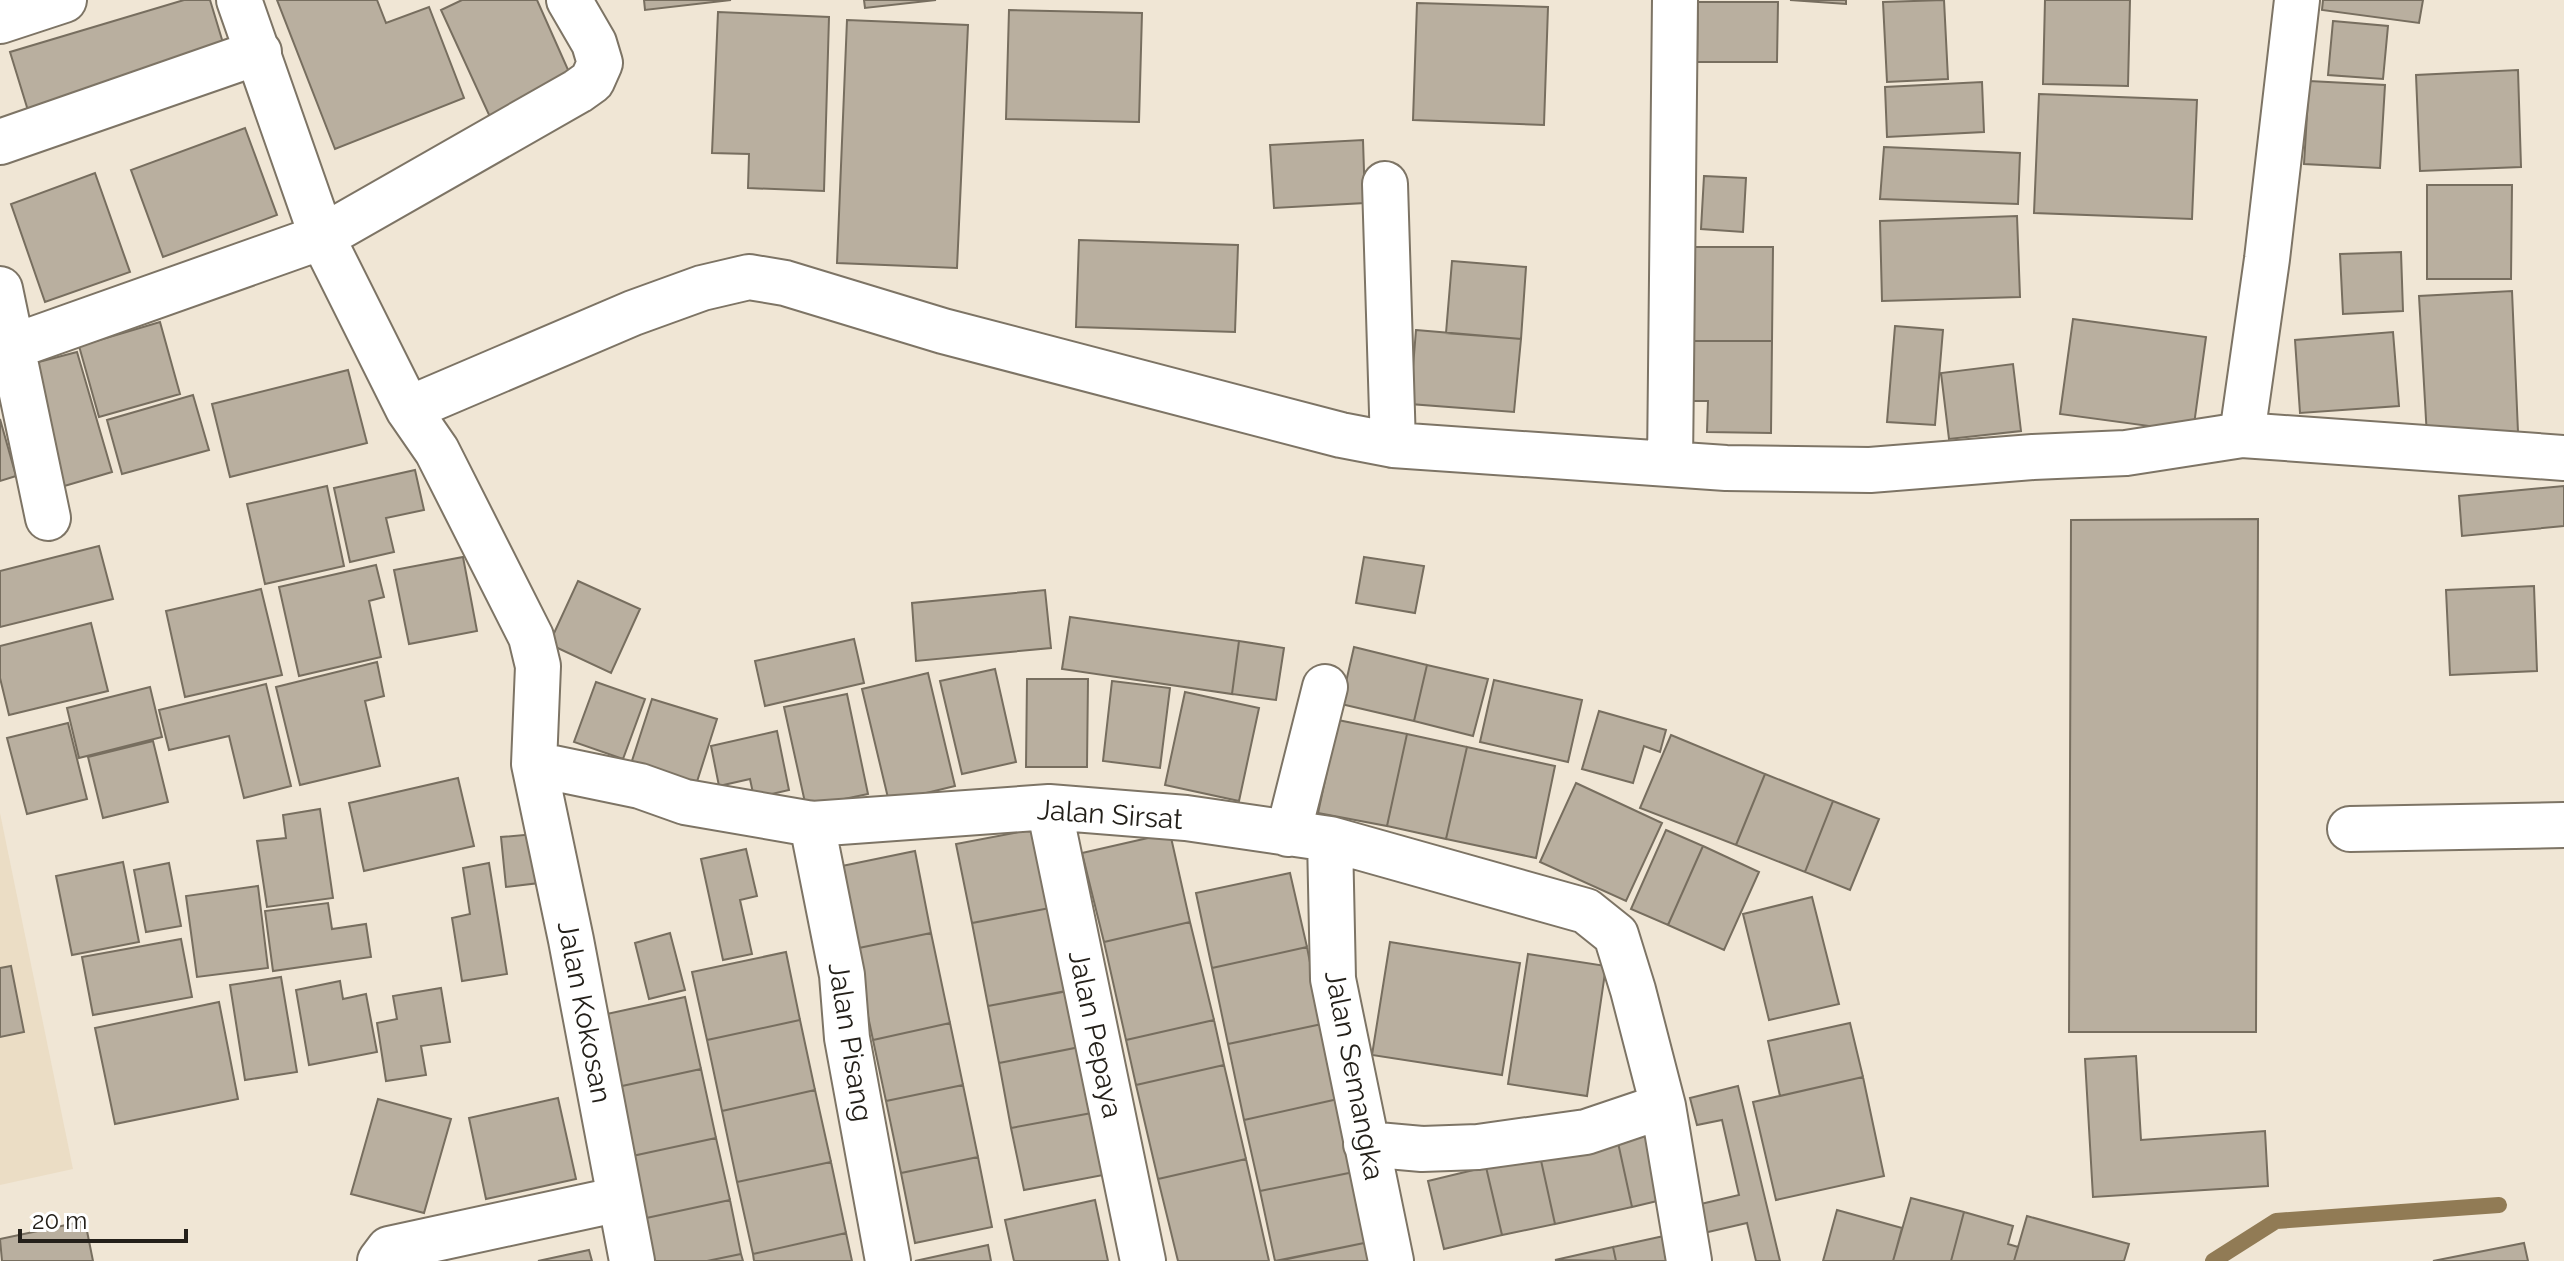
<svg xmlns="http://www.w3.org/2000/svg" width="2564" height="1261" font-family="Raleway,sans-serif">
	<rect width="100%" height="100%" fill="#f0e6d5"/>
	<path fill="#ebddc5" d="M 0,813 L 73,1169 L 0,1185 Z"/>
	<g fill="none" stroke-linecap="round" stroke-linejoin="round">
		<path stroke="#917b55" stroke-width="16" d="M 2213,1261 L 2276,1221 L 2499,1205"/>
	</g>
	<path fill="#b9af9f" stroke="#776e5f" stroke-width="2" d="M 184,0 L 210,0 L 227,56 L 30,117 L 10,52 Z
		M 277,0 L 377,0 L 386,23 L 429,7 L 464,98 L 335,149 Z
		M 462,0 L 537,0 L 573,81 L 490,117 L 441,10 Z
		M 644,0 L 731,0 L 645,10 Z
		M 864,0 L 936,0 L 865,8 Z
		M 1790,0 L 1846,0 L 1846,4 Z
		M 1944,0 L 1948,79 L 1887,82 L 1883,2 Z
		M 2045,0 L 2130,0 L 2128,86 L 2043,84 Z
		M 2323,0 L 2423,0 L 2419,23 L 2322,10 Z
		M 1698,2 L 1778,2 L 1777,62 L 1697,62 Z
		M 1417,3 L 1548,7 L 1544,125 L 1413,120 Z
		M 1009,10 L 1142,13 L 1139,122 L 1006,119 Z
		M 718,12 L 829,17 L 824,191 L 748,188 L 749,154 L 712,153 Z
		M 847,20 L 968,25 L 957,268 L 837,263 Z
		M 2333,21 L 2388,26 L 2383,79 L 2328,75 Z
		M 2518,70 L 2521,167 L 2420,171 L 2416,75 Z
		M 2309,81 L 2385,85 L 2380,168 L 2304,164 Z
		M 1982,82 L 1984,132 L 1887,137 L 1885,87 Z
		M 2039,94 L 2197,100 L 2192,219 L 2034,213 Z
		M 245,128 L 277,215 L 163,257 L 131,170 Z
		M 1363,140 L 1365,203 L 1274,208 L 1270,145 Z
		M 1884,147 L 2020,153 L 2018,204 L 1880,199 Z
		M 95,173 L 130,272 L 45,302 L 11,204 Z
		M 1704,176 L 1746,178 L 1743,232 L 1701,229 Z
		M 2427,185 L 2512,185 L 2511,279 L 2427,279 Z
		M 2017,216 L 2020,297 L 1882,301 L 1880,221 Z
		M 1079,240 L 1238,245 L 1235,332 L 1076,327 Z
		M 1680,247 L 1773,247 L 1772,341 L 1679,341 Z
		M 2401,252 L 2403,311 L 2343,314 L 2340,254 Z
		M 1452,261 L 1526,267 L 1521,339 L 1446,333 Z
		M 2512,291 L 2518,432 L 2427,437 L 2419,296 Z
		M 2073,319 L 2206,337 L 2193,432 L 2060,414 Z
		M 160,322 L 180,394 L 99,417 L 79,346 Z
		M 1895,326 L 1943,330 L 1935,425 L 1887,422 Z
		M 1416,330 L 1521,339 L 1514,412 L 1410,404 Z
		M 2393,332 L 2399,406 L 2300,413 L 2295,340 Z
		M 1679,341 L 1772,341 L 1771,433 L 1707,432 L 1708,401 L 1678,401 Z
		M 77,352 L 112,472 L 61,487 L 27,365 Z
		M 2013,364 L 2021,431 L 1949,439 L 1941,373 Z
		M 348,370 L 367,443 L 230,477 L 212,404 Z
		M 193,395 L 209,450 L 122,474 L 107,420 Z
		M 0,419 L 16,476 L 0,481 Z
		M 415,470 L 424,510 L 386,518 L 394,552 L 350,562 L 334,488 Z
		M 327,486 L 344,566 L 265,584 L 247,504 Z
		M 2564,486 L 2564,526 L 2462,536 L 2459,496 Z
		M 2258,519 L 2256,1032 L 2069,1032 L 2071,520 Z
		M 99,546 L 113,599 L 0,627 L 0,571 Z
		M 463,557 L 477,631 L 409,644 L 394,570 Z
		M 1364,557 L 1424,566 L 1415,613 L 1356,603 Z
		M 376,565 L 384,597 L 369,601 L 381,657 L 299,676 L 279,587 Z
		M 578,581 L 640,609 L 611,673 L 549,644 Z
		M 2534,586 L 2537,671 L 2450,675 L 2446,590 Z
		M 261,589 L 282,675 L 185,697 L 166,611 Z
		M 1045,590 L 1051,648 L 916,661 L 912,603 Z
		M 1070,617 L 1239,641 L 1232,694 L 1062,669 Z
		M 91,623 L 108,691 L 9,715 L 0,678 L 0,646 Z
		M 854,639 L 864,683 L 765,706 L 755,661 Z
		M 1239,641 L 1284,648 L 1276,700 L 1232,694 Z
		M 1354,647 L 1427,665 L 1414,721 L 1341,704 Z
		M 377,662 L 384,696 L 365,701 L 380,766 L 300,785 L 276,687 Z
		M 1427,665 L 1488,679 L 1473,736 L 1414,721 Z
		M 995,669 L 1016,762 L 962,774 L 940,681 Z
		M 928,673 L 955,786 L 889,802 L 862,689 Z
		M 1027,679 L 1088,679 L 1087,767 L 1026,767 Z
		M 1494,680 L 1582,700 L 1568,762 L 1480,742 Z
		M 1112,681 L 1170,688 L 1160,768 L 1103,761 Z
		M 596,682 L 645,699 L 623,759 L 574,742 Z
		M 266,684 L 291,786 L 244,798 L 229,736 L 169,750 L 159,710 Z
		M 150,687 L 162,737 L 79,758 L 67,708 Z
		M 1185,692 L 1259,708 L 1239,801 L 1165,785 Z
		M 847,694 L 868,794 L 806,807 L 784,707 Z
		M 652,699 L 717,719 L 694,791 L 629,770 Z
		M 1599,711 L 1666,730 L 1660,752 L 1644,746 L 1633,783 L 1582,769 Z
		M 1338,720 L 1407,734 L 1387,826 L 1318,813 Z
		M 68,723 L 87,799 L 27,814 L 7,738 Z
		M 777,731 L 789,790 L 754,798 L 750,779 L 719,786 L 711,746 Z
		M 1407,734 L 1467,747 L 1446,839 L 1387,826 Z
		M 1671,735 L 1765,774 L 1736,845 L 1640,808 Z
		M 153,741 L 168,802 L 103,818 L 88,757 Z
		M 1467,747 L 1555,766 L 1536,858 L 1446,839 Z
		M 1765,774 L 1833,801 L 1805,872 L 1736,845 Z
		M 458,778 L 474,846 L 364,871 L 349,803 Z
		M 1576,783 L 1662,823 L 1626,901 L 1540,862 Z
		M 1833,801 L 1879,819 L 1850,890 L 1805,872 Z
		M 320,809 L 333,898 L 267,907 L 257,841 L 286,838 L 283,815 Z
		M 1040,828 L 1055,907 L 972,923 L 956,844 Z
		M 1666,830 L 1703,846 L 1668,925 L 1631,909 Z
		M 1170,833 L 1190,922 L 1104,942 L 1082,853 Z
		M 535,834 L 539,883 L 506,887 L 501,837 Z
		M 1703,846 L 1759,872 L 1724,950 L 1668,925 Z
		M 746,849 L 757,896 L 740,900 L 752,954 L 723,960 L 701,859 Z
		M 915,851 L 931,933 L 854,949 L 837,867 Z
		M 123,862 L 139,942 L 72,955 L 56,876 Z
		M 169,863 L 181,926 L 146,932 L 134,870 Z
		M 489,863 L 507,974 L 462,981 L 452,918 L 470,914 L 463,868 Z
		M 1290,873 L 1307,947 L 1212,968 L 1196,893 Z
		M 258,886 L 268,968 L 197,977 L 186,896 Z
		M 1812,897 L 1839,1004 L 1769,1020 L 1743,914 Z
		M 328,903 L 332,929 L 366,924 L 371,957 L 273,971 L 265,911 Z
		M 1055,907 L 1071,990 L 988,1006 L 972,923 Z
		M 1190,922 L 1214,1020 L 1126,1040 L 1104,942 Z
		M 670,933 L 685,990 L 649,999 L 635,943 Z
		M 931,933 L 950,1023 L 873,1040 L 854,949 Z
		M 181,939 L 192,997 L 93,1015 L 82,957 Z
		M 1390,942 L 1520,963 L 1502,1075 L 1372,1055 Z
		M 1307,947 L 1322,1024 L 1228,1044 L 1212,968 Z
		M 786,952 L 800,1020 L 707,1040 L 692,972 Z
		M 1528,954 L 1606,966 L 1587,1096 L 1508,1084 Z
		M 11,966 L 24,1032 L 0,1037 L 0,968 Z
		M 281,977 L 297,1072 L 245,1080 L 230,985 Z
		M 340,981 L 343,999 L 366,994 L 377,1052 L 309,1065 L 296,990 Z
		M 441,988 L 450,1042 L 421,1046 L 426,1075 L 386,1081 L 377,1023 L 397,1019 L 393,996 Z
		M 1084,988 L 1095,1044 L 999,1063 L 988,1006 Z
		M 685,997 L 701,1069 L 608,1089 L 593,1017 Z
		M 219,1002 L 238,1099 L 115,1124 L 95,1028 Z
		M 800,1020 L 815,1090 L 722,1111 L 707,1040 Z
		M 1214,1020 L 1224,1065 L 1136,1085 L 1126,1040 Z
		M 950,1023 L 963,1085 L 886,1101 L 873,1040 Z
		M 1850,1023 L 1863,1077 L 1780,1096 L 1768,1041 Z
		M 1322,1024 L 1338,1099 L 1244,1120 L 1228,1044 Z
		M 1095,1044 L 1108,1110 L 1011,1128 L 999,1063 Z
		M 2136,1056 L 2141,1140 L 2265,1131 L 2268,1186 L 2093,1197 L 2085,1059 Z
		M 1224,1065 L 1246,1159 L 1158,1179 L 1136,1085 Z
		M 701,1069 L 716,1138 L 623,1158 L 608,1089 Z
		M 1863,1077 L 1884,1176 L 1776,1200 L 1753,1102 Z
		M 963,1085 L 978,1157 L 901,1173 L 886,1101 Z
		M 1738,1086 L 1780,1261 L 1756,1261 L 1747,1223 L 1695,1235 L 1688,1207 L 1739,1195 L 1722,1120 L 1697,1125 L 1690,1098 Z
		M 815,1090 L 831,1162 L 737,1182 L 722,1111 Z
		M 558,1098 L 576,1179 L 486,1199 L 469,1118 Z
		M 378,1099 L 451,1119 L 424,1213 L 351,1194 Z
		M 1338,1099 L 1354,1172 L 1260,1191 L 1244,1120 Z
		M 1108,1110 L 1119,1172 L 1024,1190 L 1011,1128 Z
		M 1655,1130 L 1670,1198 L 1632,1207 L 1617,1138 Z
		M 716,1138 L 730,1200 L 637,1220 L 623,1158 Z
		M 1617,1138 L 1632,1207 L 1555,1224 L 1540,1156 Z
		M 1540,1156 L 1555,1224 L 1502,1235 L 1486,1167 Z
		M 978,1157 L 992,1227 L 915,1243 L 901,1173 Z
		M 1246,1159 L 1269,1261 L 1178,1261 L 1158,1179 Z
		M 831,1162 L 846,1233 L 753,1254 L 737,1182 Z
		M 1486,1167 L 1502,1235 L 1444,1249 L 1428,1181 Z
		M 1354,1172 L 1369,1242 L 1275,1261 L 1260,1191 Z
		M 1911,1198 L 1964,1212 L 1951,1261 L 1893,1261 Z
		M 730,1200 L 741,1254 L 707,1261 L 646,1261 L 637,1220 Z
		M 1095,1200 L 1108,1261 L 1014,1261 L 1005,1220 Z
		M 1837,1210 L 1902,1228 L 1893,1261 L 1823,1261 Z
		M 1964,1212 L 2013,1226 L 2008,1244 L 2018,1247 L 2014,1261 L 1951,1261 Z
		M 2027,1216 L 2129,1244 L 2124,1261 L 2014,1261 Z
		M 85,1221 L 93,1261 L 2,1261 L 0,1239 Z
		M 846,1233 L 852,1261 L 754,1261 L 753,1254 Z
		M 1664,1236 L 1670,1261 L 1616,1261 L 1613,1247 Z
		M 1369,1242 L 1373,1261 L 1278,1261 Z
		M 2524,1243 L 2528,1261 L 2433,1261 Z
		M 988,1245 L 991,1261 L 915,1261 Z
		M 1613,1247 L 1616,1261 L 1555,1260 Z
		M 589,1250 L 592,1261 L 538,1261 Z
		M 741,1254 L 743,1261 L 707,1261 Z"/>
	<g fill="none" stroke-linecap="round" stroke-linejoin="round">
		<defs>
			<path id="minor" d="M 239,0 L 322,237 L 408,409 L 437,451 L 531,637 L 538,666 L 534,764 L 571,940 L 632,1261
				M 0,21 L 64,0
				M 0,142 L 259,52
				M 1385,184 L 1393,445
				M 0,289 L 48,518
				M 12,347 L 322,237 L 578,91 L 592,81 L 600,63 L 594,43 L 569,0
				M 408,409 L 633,313 L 702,288 L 749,277 L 785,283 L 943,331 L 1341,435 L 1393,445 L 1726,468 L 1870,470 L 2033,457 L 2126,453 L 2242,435 L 2564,458
				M 2242,435 L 2267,259 L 2297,0
				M 1670,464 L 1675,0
				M 534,764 L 640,786 L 685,802 L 812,824 L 1049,807 L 1186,818 L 1330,839 L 1586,911 L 1616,935 L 1633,990 L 1663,1106 L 1689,1261
				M 1049,807 L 1143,1261
				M 812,824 L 842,975 L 847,1038 L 888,1261
				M 2350,829 L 2564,825
				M 1288,834 L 1325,687
				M 1330,839 L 1333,979 L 1391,1261
				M 1366,1144 L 1422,1149 L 1478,1147 L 1586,1132 L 1663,1106
				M 380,1261 L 389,1249 L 620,1199"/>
		</defs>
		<use href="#minor" stroke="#7d7465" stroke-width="48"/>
		<use href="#minor" stroke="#fff" stroke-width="44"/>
	</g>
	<g text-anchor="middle" stroke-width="6" stroke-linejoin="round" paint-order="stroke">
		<g font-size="28" fill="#24201a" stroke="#fff">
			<text transform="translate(1110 814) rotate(4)" y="10">Jalan Sirsat</text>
			<text transform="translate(585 1012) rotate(79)" y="10">Jalan Kokosan</text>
			<text transform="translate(1096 1034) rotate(78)" y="10">Jalan Pepaya</text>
			<text transform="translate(851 1042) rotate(81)" y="10">Jalan Pisang</text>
			<text transform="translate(1355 1075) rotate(79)" y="10">Jalan Semangka</text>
		</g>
	</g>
	<path d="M20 1229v12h166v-12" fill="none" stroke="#24201a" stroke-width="4"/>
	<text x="32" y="1229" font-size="24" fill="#24201a" stroke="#ffffff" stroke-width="6" paint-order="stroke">20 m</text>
</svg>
